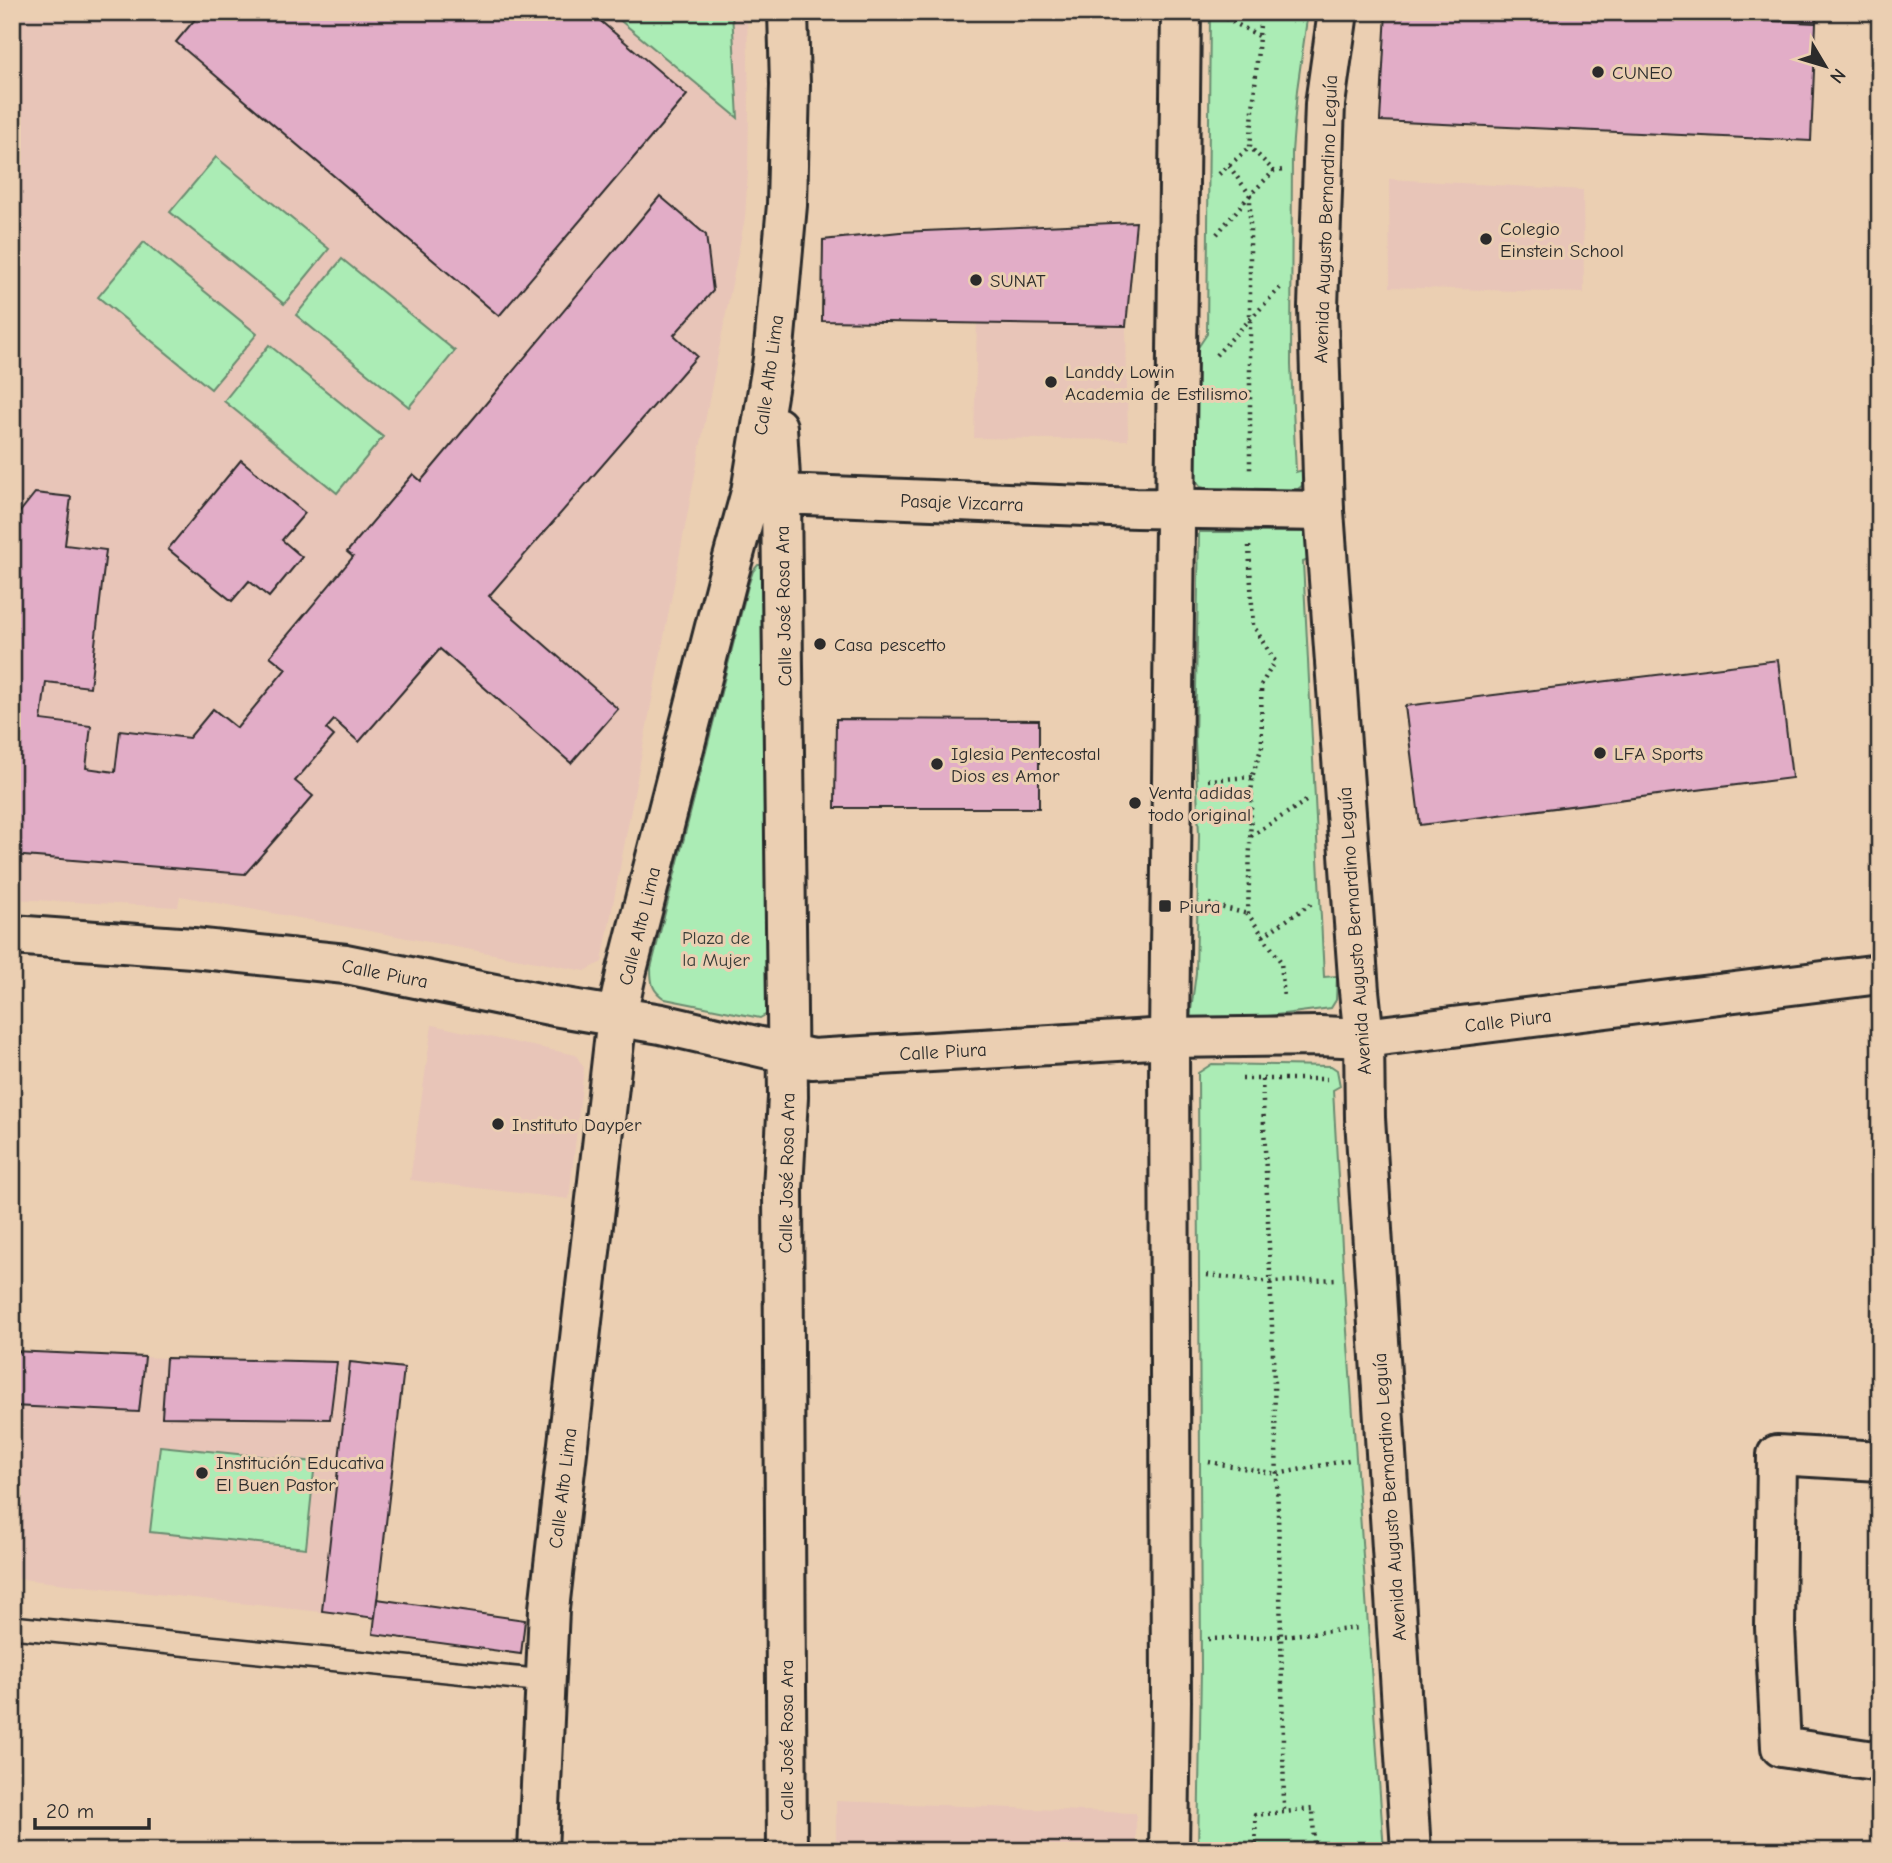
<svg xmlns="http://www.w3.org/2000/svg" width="1892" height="1863" font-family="'Comic Neue',sans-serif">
	<rect width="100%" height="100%" fill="#ebcfb2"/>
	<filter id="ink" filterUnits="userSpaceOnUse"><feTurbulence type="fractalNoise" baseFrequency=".0143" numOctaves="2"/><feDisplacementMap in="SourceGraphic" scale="14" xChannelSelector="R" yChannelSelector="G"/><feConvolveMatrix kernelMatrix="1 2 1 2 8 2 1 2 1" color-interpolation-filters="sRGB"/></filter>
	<g filter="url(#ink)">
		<path fill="#e8c5b8" d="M 12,12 L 747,12 L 749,107 L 748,171 L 745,218 L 717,359 L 602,962 L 585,971 L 180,896 L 178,907 L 12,899 Z
			M 1389,179 L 1583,190 L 1584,293 L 1390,287 Z
			M 977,323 L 1126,326 L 1128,440 L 974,438 Z
			M 432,1025 L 576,1055 L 584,1068 L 569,1199 L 410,1180 Z
			M 12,1351 L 166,1358 L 351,1362 L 404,1368 L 378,1599 L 525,1621 L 521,1654 L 373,1634 L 375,1618 L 12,1578 Z
			M 836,1801 L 1136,1813 L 1136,1851 L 836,1851 Z"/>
		<path fill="#abecb5" stroke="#6b8c70" stroke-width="2" d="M 610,12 L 732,12 L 738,118 Z
			M 1210,12 L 1308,12 L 1297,90 L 1292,152 L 1291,365 L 1296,472 L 1303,470 L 1304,484 L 1298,489 L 1281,492 L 1215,491 L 1201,487 L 1196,480 L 1196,371 L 1197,349 L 1207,334 Z
			M 216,157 L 329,249 L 284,304 L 170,212 Z
			M 144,242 L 257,334 L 211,389 L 98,297 Z
			M 342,259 L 455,351 L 409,407 L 296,315 Z
			M 269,345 L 383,437 L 337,493 L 224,401 Z
			M 1199,532 L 1307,532 L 1314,558 L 1303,562 L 1324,977 L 1337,976 L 1336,1000 L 1331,1008 L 1189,1026 L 1196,973 L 1199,835 L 1195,742 Z
			M 758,565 L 762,565 L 766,567 L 775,1004 L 767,1014 L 760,1018 L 665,999 C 652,991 651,983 651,968 L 748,586 L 753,571 Z
			M 1212,1064 L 1331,1066 L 1337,1070 L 1340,1086 L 1333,1090 L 1346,1317 L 1384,1851 L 1198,1851 L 1201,1668 L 1198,1073 Z
			M 160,1446 L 315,1462 L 306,1548 L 150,1532 Z"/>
		<path fill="#e2adc7" stroke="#2b2b2b" stroke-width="2" d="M 201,12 L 590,12 L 687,95 L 499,316 L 176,42 Z
			M 1386,12 L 1587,12 L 1816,23 L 1811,141 L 1380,121 Z
			M 1738,12 L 1817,12 L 1816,23 L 1738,19 Z
			M 660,196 L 706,235 L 713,291 L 674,335 L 697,356 L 489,596 L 618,709 L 571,763 L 440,649 L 359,742 L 334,720 L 326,729 L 334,736 L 295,781 L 313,796 L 245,874 L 12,855 L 12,513 L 19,513 L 35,493 L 71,497 L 65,545 L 106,550 L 90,687 L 46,682 L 41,720 L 91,726 L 86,768 L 115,772 L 120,730 L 189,738 L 213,709 L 237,728 L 286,669 L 270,656 L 353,557 L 347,552 L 413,474 L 421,481 Z
			M 1136,222 L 1126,326 L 822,321 L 823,240 L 900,232 Z
			M 241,460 L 305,513 L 282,540 L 302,557 L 269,597 L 249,581 L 232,601 L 168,549 Z
			M 1778,660 L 1792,778 L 1420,825 L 1405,706 Z
			M 836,719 L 1039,720 L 1039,808 L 835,808 Z
			M 12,1351 L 145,1357 L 139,1412 L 12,1406 Z
			M 166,1358 L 337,1362 L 330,1419 L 162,1417 Z
			M 350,1362 L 404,1368 L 375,1618 L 322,1611 Z
			M 377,1599 L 525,1620 L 521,1654 L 373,1634 Z"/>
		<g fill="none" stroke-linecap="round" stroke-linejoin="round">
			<defs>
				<path id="lane" d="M 12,1627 L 545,1681"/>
				<path id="street" d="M 777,427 L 781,495 L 788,1097 L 783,1189 L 787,1851
					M 756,493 L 1136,508 L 1324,511
					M 12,935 L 193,948 L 346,964 L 554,1006 L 661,1024 L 812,1059 L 1169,1038 L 1320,1036 L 1364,1038 L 1880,974
					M 1880,1461 L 1777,1455 L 1775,1628 L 1781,1747 L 1880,1762
					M 538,1851 L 549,1609 L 617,1016 L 626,974 L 727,580 L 751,492 L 773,359 L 787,205 L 790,85 L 788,12"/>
				<path id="secondary" d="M 1338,12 L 1325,104 L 1318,307 L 1324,511 L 1359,991 L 1364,1038 L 1365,1118 L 1411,1851
					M 1169,1851 L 1171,1701 L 1169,1038 L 1181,12"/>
			</defs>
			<use href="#lane" stroke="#2b2b2b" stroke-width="26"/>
			<use href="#street" stroke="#2b2b2b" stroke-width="44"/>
			<use href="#secondary" stroke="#2b2b2b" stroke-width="44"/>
			<path stroke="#2b2b2b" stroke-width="4.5" stroke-dasharray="2 5" stroke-linecap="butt" d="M 1261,12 L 1250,147 L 1274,171
				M 1220,15 L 1259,36
				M 1229,166 L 1250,195 L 1250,473
				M 1219,174 L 1250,147
				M 1217,234 L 1250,195 L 1274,171 L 1285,170
				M 1216,355 L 1280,288
				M 1249,546 L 1253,625 L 1275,661 L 1261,685 L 1262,746 L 1252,777 L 1248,914 L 1281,962 L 1284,999
				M 1208,780 L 1252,777
				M 1251,836 L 1306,801
				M 1209,904 L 1248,914
				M 1263,936 L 1315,901
				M 1242,1079 L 1327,1079
				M 1262,1080 C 1273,1324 1281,1569 1284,1813
				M 1207,1275 L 1271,1282 L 1337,1279
				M 1209,1462 L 1277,1474 L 1349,1460
				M 1208,1639 L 1282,1636 L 1360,1628
				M 1256,1851 L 1255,1815 L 1313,1809 L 1314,1851"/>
			<use href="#lane" stroke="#ebcfb2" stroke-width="21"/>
			<use href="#street" stroke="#ebcfb2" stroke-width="38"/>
			<use href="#secondary" stroke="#ebcfb2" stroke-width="38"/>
		</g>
	</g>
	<g fill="#2b2b2b" stroke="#ebcfb2" stroke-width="2.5">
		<circle cx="1598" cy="72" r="7"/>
		<circle cx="1486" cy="239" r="7"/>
		<circle cx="976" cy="280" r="7"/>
		<circle cx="1051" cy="382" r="7"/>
		<circle cx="820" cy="644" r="7"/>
		<circle cx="1600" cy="753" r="7"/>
		<circle cx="937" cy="764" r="7"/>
		<circle cx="1135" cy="803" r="7"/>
		<rect x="1158" y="899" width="14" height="14" rx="3.5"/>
		<circle cx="498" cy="1124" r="7"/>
		<circle cx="202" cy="1473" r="7"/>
	</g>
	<g text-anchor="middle" stroke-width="6" stroke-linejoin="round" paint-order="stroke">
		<g font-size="19" fill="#2b2b2b" stroke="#ebcfb2" text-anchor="start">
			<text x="1612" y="79">CUNEO</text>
			<text x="1500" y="235">Colegio<tspan x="1500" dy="22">Einstein School</tspan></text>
			<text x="990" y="287">SUNAT</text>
			<text x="1065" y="378">Landdy Lowin<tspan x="1065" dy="22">Academia de Estilismo</tspan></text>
			<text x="834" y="651">Casa pescetto</text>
			<text x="951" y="760">Iglesia Pentecostal<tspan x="951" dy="22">Dios es Amor</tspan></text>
			<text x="1614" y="760">LFA Sports</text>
			<text x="1149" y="799">Venta adidas<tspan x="1149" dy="22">todo original</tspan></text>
			<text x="1179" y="913">Piura</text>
			<text x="512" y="1131">Instituto Dayper</text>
			<text x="216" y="1469">Institución Educativa<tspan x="216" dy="22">El Buen Pastor</tspan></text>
		</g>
		<g font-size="19" fill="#2b2b2b" stroke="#ebcfb2">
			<text transform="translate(1325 219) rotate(-88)" y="7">Avenida Augusto Bernardino Leguía</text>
			<text transform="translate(768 375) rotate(-82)" y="7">Calle Alto Lima</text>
			<text transform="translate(962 502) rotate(2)" y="7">Pasaje Vizcarra</text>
			<text transform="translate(783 606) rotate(-91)" y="7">Calle José Rosa Ara</text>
			<text transform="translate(639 926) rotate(-76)" y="7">Calle Alto Lima</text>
			<text transform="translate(1354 931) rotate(-94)" y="7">Avenida Augusto Bernardino Leguía</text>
			<text transform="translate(385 973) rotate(11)" y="7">Calle Piura</text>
			<text transform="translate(1508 1020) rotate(-7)" y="7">Calle Piura</text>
			<text transform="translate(943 1051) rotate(-3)" y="7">Calle Piura</text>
			<text transform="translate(786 1173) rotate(-89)" y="7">Calle José Rosa Ara</text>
			<text transform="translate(562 1488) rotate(-83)" y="7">Calle Alto Lima</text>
			<text transform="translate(1389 1497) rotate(-94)" y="7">Avenida Augusto Bernardino Leguía</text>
			<text transform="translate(786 1740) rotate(-90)" y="7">Calle José Rosa Ara</text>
		</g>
		<g font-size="19" fill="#383e39" stroke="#ebcfb2">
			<text x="716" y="944">Plaza de<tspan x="716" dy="22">la Mujer</tspan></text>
		</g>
	</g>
	<rect width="1892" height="1863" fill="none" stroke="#ebcfb2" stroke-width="42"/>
	<rect x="21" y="21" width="1850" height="1821" fill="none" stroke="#2b2b2b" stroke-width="2.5" filter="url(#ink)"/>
	<g transform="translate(1825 66) rotate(128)" stroke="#ebcfb2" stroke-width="5" paint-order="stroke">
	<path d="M0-5L12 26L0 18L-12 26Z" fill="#2b2b2b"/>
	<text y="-10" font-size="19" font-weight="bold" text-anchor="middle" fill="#2b2b2b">N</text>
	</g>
	<path d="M35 1818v10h114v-10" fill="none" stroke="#2b2b2b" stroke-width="3.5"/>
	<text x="46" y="1818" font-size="21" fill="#2b2b2b" stroke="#ebcfb2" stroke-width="5" paint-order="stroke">20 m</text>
</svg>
